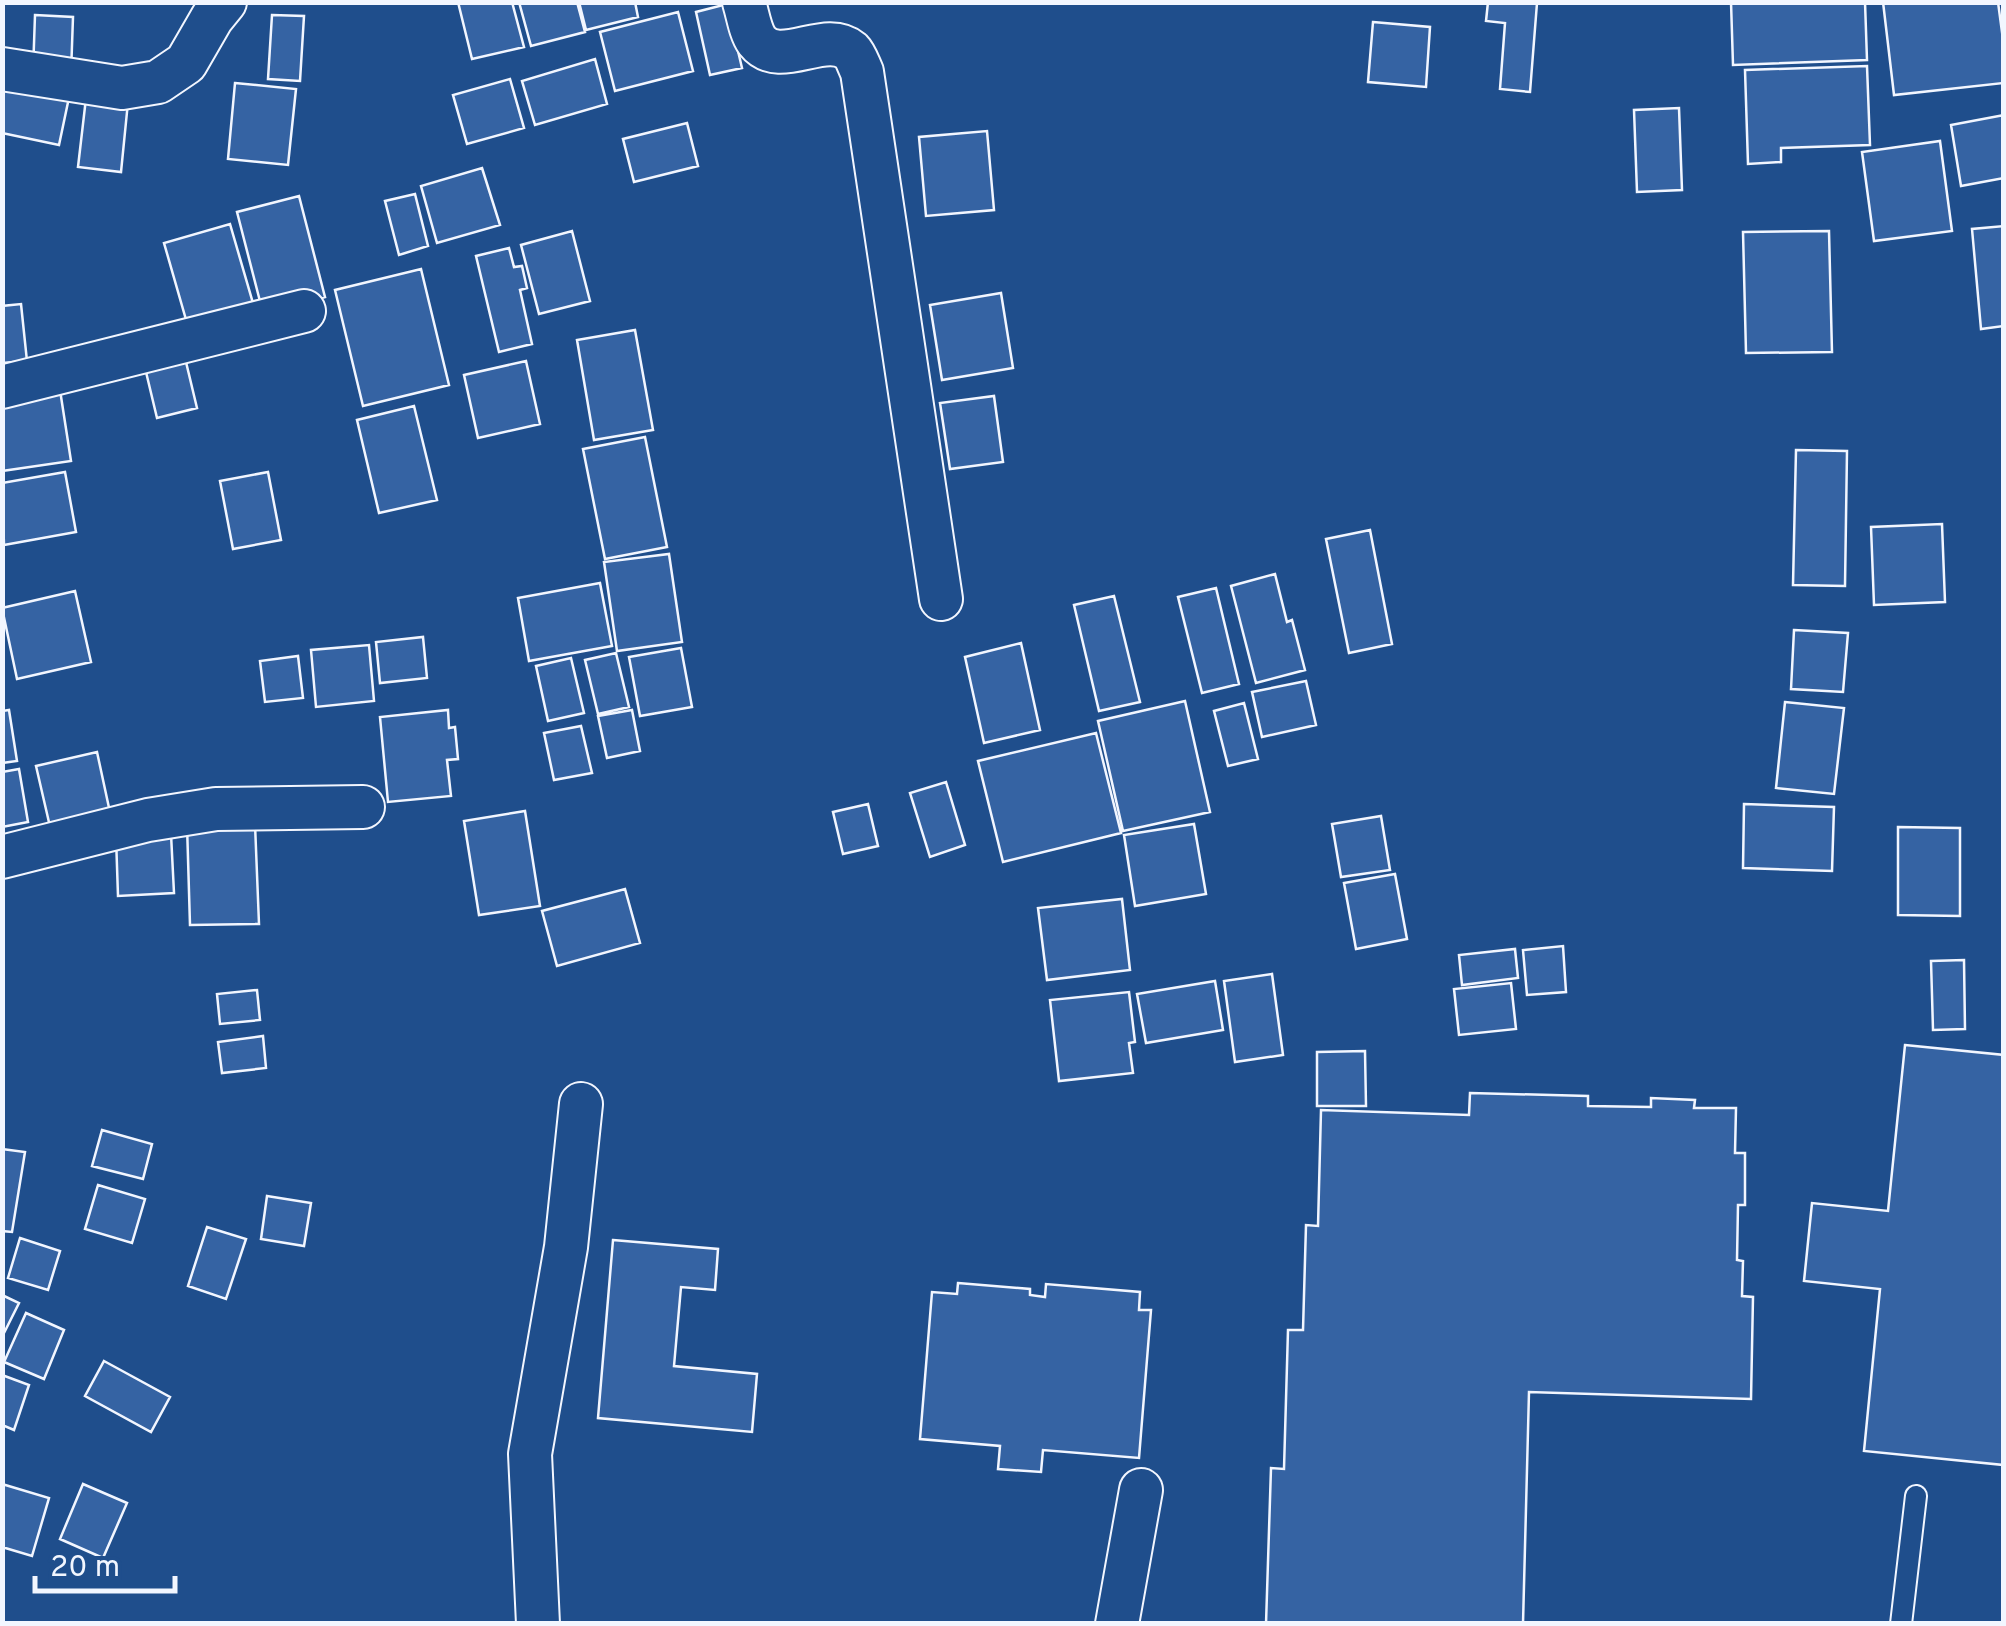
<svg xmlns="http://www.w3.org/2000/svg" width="2006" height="1626" font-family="Overpass,sans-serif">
	<rect width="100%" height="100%" fill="#1f4e8c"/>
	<path fill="#3563a3" stroke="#f2f6ff" stroke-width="2.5" d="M 458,2 L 512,2 L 524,47 L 472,59 Z
		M 519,2 L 577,2 L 585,32 L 531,46 Z
		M 579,2 L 635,2 L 638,17 L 586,30 Z
		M 1488,2 L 1537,3 L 1530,92 L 1500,89 L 1505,23 L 1486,21 Z
		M 1731,2 L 1865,2 L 1867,60 L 1733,65 Z
		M 1883,2 L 1998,2 L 2004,47 L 2004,83 L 1894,95 Z
		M 727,4 L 742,68 L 710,75 L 696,12 Z
		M 678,12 L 693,71 L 615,91 L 600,32 Z
		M 35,15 L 73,17 L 71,74 L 33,72 Z
		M 272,15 L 304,16 L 300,81 L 268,79 Z
		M 1373,22 L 1430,27 L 1426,87 L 1368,82 Z
		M 595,59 L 607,104 L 535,125 L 522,81 Z
		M 1867,66 L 1870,145 L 1781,148 L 1781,162 L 1748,164 L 1745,70 Z
		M 2,73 L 71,88 L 59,145 L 2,133 Z
		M 510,79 L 524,128 L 467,144 L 453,95 Z
		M 235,83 L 296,89 L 288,165 L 228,159 Z
		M 86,98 L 128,102 L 121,172 L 78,167 Z
		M 1679,108 L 1682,190 L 1637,192 L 1634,110 Z
		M 2004,115 L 2004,178 L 1961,186 L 1951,125 Z
		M 687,123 L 698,166 L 634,182 L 623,139 Z
		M 987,131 L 994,210 L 926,216 L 919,137 Z
		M 1940,141 L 1952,231 L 1874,241 L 1862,152 Z
		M 482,168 L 500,225 L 437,243 L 421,186 Z
		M 415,194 L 428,246 L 399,255 L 385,201 Z
		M 299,196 L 325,297 L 263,313 L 237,212 Z
		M 230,224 L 257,317 L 191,337 L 164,243 Z
		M 2004,226 L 2004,326 L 1981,329 L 1972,229 Z
		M 572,231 L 590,301 L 539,314 L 521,245 Z
		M 1829,231 L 1832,352 L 1746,353 L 1743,232 Z
		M 509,248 L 514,267 L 522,266 L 527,288 L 520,290 L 532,344 L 499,352 L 476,256 Z
		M 421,269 L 449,385 L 363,406 L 335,290 Z
		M 1001,293 L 1013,368 L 942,380 L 930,305 Z
		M 21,304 L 27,361 L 2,363 L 2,306 Z
		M 635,330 L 653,430 L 594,440 L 577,340 Z
		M 526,361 L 540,424 L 478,438 L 464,375 Z
		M 186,362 L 197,408 L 157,418 L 146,372 Z
		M 60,390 L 71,461 L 2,471 L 2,399 Z
		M 994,396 L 1003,462 L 950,469 L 940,403 Z
		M 414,406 L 437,500 L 379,513 L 357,420 Z
		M 645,437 L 667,547 L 605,559 L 583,449 Z
		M 1796,450 L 1847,451 L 1845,586 L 1793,585 Z
		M 65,472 L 76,532 L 4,545 L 2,483 Z
		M 268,472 L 281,540 L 233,549 L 220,481 Z
		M 1942,524 L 1945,602 L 1874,605 L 1871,527 Z
		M 1370,530 L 1392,644 L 1349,653 L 1326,539 Z
		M 669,554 L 682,642 L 617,651 L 604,562 Z
		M 1275,574 L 1287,622 L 1292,620 L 1305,670 L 1256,683 L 1231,586 Z
		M 600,583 L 612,646 L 529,661 L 518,598 Z
		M 1216,588 L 1239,684 L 1202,693 L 1178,597 Z
		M 75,591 L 91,662 L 17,679 L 2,608 Z
		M 1114,596 L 1140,702 L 1099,711 L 1074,605 Z
		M 1794,630 L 1848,633 L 1843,692 L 1791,689 Z
		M 423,637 L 427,678 L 380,683 L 376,642 Z
		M 1021,643 L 1040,730 L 984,743 L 965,657 Z
		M 369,645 L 374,701 L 316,707 L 311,650 Z
		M 681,648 L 692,707 L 640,716 L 629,657 Z
		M 616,653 L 629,707 L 598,714 L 585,660 Z
		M 298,656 L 303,698 L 265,702 L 260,661 Z
		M 571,658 L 584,713 L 548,721 L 536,666 Z
		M 1306,681 L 1316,725 L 1262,737 L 1252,692 Z
		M 1185,701 L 1210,812 L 1123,831 L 1098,721 Z
		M 1785,702 L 1844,708 L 1834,794 L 1776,788 Z
		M 1244,703 L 1258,759 L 1228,766 L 1214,711 Z
		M 9,710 L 17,761 L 2,763 L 2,711 Z
		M 448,710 L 449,728 L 455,727 L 458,759 L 447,760 L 451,796 L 388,802 L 380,717 Z
		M 632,710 L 640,751 L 607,758 L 598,716 Z
		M 581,726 L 592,773 L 554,780 L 544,733 Z
		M 1096,733 L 1121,833 L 1003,862 L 978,761 Z
		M 97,752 L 111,817 L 51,831 L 36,766 Z
		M 19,769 L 28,822 L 2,827 L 2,772 Z
		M 946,782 L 965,845 L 930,857 L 910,793 Z
		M 868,804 L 878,846 L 843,854 L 833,812 Z
		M 1744,804 L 1834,807 L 1832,871 L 1743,868 Z
		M 525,811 L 540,906 L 479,915 L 464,821 Z
		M 1381,816 L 1390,870 L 1341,877 L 1332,824 Z
		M 255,824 L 259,924 L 190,925 L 187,825 Z
		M 1194,824 L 1206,894 L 1135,906 L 1124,835 Z
		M 1898,827 L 1960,828 L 1960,916 L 1898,915 Z
		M 171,834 L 174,893 L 118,896 L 116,837 Z
		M 1395,874 L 1407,939 L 1356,949 L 1344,883 Z
		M 625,889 L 640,943 L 557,966 L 542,911 Z
		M 1122,899 L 1130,970 L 1047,980 L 1038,908 Z
		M 1563,946 L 1566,992 L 1527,995 L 1523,950 Z
		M 1515,949 L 1518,978 L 1462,985 L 1459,955 Z
		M 1964,960 L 1965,1029 L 1933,1030 L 1931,961 Z
		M 1272,974 L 1283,1055 L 1235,1062 L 1224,981 Z
		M 1215,981 L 1223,1030 L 1146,1043 L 1137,994 Z
		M 1511,983 L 1516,1029 L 1459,1035 L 1454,989 Z
		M 257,990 L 260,1020 L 220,1024 L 217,994 Z
		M 1129,992 L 1135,1042 L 1129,1043 L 1133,1073 L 1059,1081 L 1050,1000 Z
		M 263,1036 L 266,1068 L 222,1073 L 218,1042 Z
		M 1905,1045 L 2004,1055 L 2004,1465 L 1864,1451 L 1880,1289 L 1804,1281 L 1812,1203 L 1888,1211 Z
		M 1365,1051 L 1366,1106 L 1317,1106 L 1317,1052 Z
		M 1470,1093 L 1588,1096 L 1588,1106 L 1651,1107 L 1651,1098 L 1695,1100 L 1694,1108 L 1736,1108 L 1735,1153 L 1745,1153 L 1745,1205 L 1738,1205 L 1737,1260 L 1743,1261 L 1742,1296 L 1753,1297 L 1751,1399 L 1529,1392 L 1523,1624 L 1266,1624 L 1271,1468 L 1284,1469 L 1288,1330 L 1303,1330 L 1306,1225 L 1318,1226 L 1321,1110 L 1469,1115 Z
		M 102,1130 L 152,1144 L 143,1179 L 92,1166 Z
		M 2,1149 L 25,1152 L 12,1232 L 2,1231 Z
		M 98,1185 L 145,1199 L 132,1243 L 85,1229 Z
		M 267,1196 L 311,1203 L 304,1246 L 261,1239 Z
		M 207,1227 L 246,1239 L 226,1299 L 188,1286 Z
		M 20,1238 L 60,1251 L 48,1290 L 8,1278 Z
		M 613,1240 L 718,1249 L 715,1290 L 681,1287 L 674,1366 L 757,1374 L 752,1432 L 598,1418 Z
		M 958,1283 L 1030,1289 L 1030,1295 L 1045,1297 L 1046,1284 L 1140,1292 L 1139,1310 L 1151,1310 L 1139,1458 L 1043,1450 L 1041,1472 L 998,1469 L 1000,1446 L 920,1439 L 932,1292 L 957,1294 Z
		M 2,1295 L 19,1303 L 2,1337 Z
		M 26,1313 L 64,1330 L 44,1379 L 4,1362 Z
		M 104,1361 L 170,1397 L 151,1432 L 85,1396 Z
		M 2,1375 L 29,1385 L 14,1430 L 2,1425 Z
		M 2,1484 L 49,1498 L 32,1556 L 2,1547 Z
		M 83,1484 L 127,1503 L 103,1558 L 60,1539 Z"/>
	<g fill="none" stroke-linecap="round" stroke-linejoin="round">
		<defs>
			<path id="lane" d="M 1901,1624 L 1916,1496"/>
			<path id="street" d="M 744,2 C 748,15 750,31 757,41 C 780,70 825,29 851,51 C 856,56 859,66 862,72 L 941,599
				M 2,69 L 122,88 L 158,82 L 186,63 L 212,18 L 225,2
				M 2,387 L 304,311
				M 2,857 L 148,820 L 216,809 L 363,807
				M 538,1624 L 530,1454 L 566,1247 L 581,1104
				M 1117,1624 L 1141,1490"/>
		</defs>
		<use href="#lane" stroke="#f2f6ff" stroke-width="24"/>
		<use href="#street" stroke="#f2f6ff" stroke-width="46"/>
		<use href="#lane" stroke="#1f4e8c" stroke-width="20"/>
		<use href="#street" stroke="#1f4e8c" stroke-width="42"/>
	</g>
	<rect width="2006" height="1626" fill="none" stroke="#f2f6ff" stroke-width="10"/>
	<path d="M35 1576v15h140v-15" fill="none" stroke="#f2f6ff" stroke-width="5"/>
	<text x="50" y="1576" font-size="30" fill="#f2f6ff" stroke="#1f4e8c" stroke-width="8" paint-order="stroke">20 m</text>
</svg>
